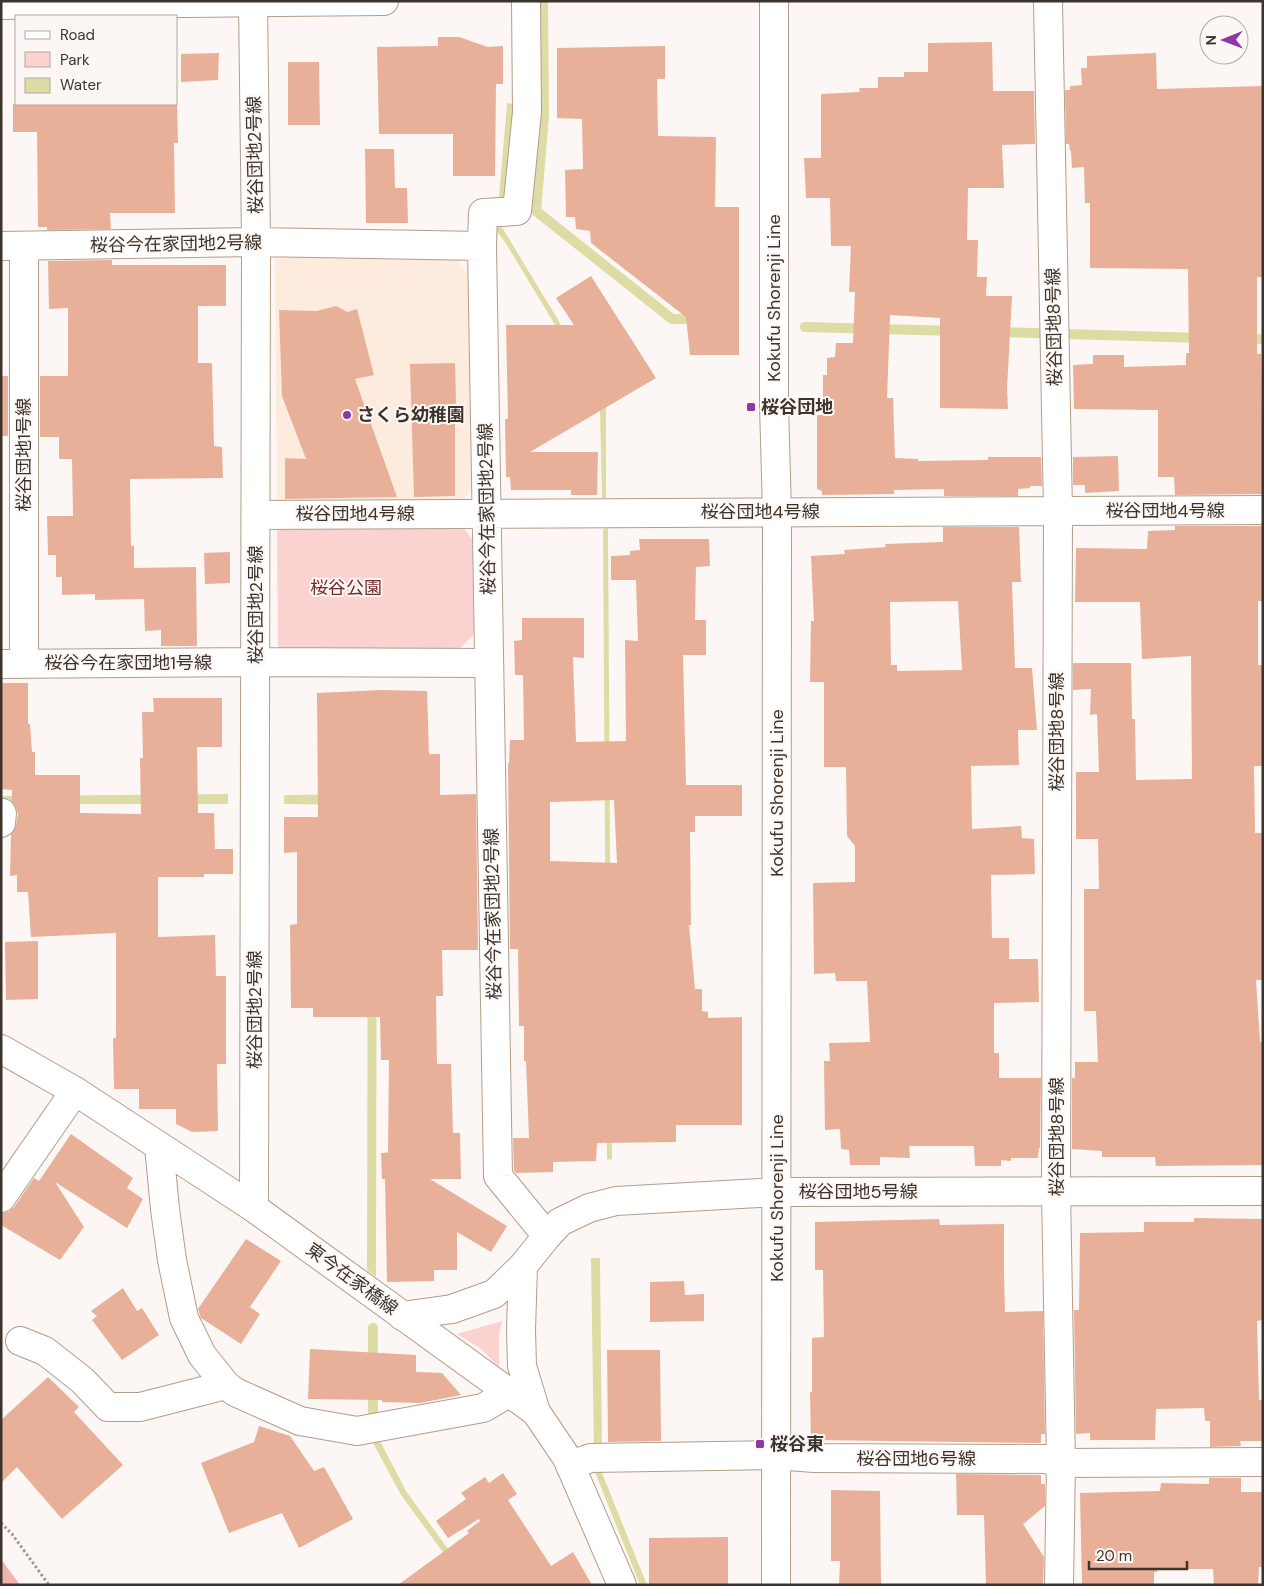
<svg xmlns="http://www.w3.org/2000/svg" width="1264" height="1586" font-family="'DM Sans','Noto Sans JP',sans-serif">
	<rect width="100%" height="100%" fill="#fcf7f4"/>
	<path fill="#fdecde" d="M 452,256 L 469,275 L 471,488 L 461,504 L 277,506 L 275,258 Z"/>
	<path fill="#fad3d1" d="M 461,524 L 472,539 L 474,634 L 461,648 L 278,651 L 277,528 Z
		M 502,1321 L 499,1334 L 499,1367 L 480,1348 L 457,1334 Z"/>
	<path fill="#f0b1af" d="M 1,1559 L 20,1585 L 1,1585 Z"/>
	<path fill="#dddca4" d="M 507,103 L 514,104 L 503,206 L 494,218 L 503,229 L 557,318 L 606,408 L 606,498 L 602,498 L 600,409 L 551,318 L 505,242 L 489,221 L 490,198 L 499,197 Z
		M 608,528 L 612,1160 L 607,1159 L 603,529 Z
		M 228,794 L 228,804 L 1,804 L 1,796 Z
		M 377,794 L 376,1277 L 367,1270 L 368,805 L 284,804 L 284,795 Z
		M 591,1258 L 600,1258 L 602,1447 L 594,1453 Z
		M 379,1439 L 406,1491 L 474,1585 L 467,1585 L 401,1495 L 372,1441 Z
		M 600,1468 L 647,1585 L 640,1585 L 595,1472 Z"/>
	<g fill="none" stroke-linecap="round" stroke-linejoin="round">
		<path stroke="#dddca4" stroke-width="10" d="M 543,1 L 544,116 L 536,211 L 672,319 L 700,319
			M 805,327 L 954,331
			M 998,332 L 1201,338
			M 1243,339 L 1263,339
			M 373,1367 L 373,1328
			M 373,1413 L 373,1386"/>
	</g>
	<path fill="#e8b099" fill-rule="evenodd" d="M 438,37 L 459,37 L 488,47 L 503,46 L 503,84 L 496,84 L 495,176 L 453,176 L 453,134 L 379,134 L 377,47 L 438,46 Z
		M 992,42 L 993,91 L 1034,91 L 1035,144 L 1002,145 L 1004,188 L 968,188 L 967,240 L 978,240 L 977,277 L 987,277 L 986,296 L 1012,296 L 1007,389 L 1008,409 L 940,408 L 940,318 L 890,315 L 887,398 L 893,398 L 895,458 L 918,459 L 918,461 L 988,460 L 988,457 L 1041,457 L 1042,486 L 1030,486 L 1030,488 L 1018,489 L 1018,496 L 944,496 L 944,489 L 894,490 L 894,494 L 822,495 L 822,491 L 817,489 L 817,415 L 823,415 L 823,375 L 827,375 L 827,358 L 835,357 L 836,343 L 853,343 L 855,292 L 849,292 L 851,246 L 831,246 L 830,198 L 806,198 L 804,158 L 821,158 L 821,94 L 860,92 L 859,88 L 878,88 L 878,77 L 904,77 L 904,72 L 928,72 L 928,43 Z
		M 665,46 L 665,79 L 657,79 L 658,136 L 716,137 L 715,207 L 739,207 L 739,355 L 690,355 L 686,317 L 591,243 L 590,231 L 576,229 L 575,217 L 566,217 L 565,170 L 583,169 L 582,119 L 557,118 L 557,48 Z
		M 219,53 L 218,80 L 181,82 L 181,54 Z
		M 1156,53 L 1157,89 L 1263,86 L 1263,277 L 1257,277 L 1257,354 L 1261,354 L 1263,494 L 1175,495 L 1174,477 L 1158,477 L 1158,410 L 1074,409 L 1073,365 L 1093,364 L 1093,355 L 1124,355 L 1124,367 L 1186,365 L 1186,353 L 1189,353 L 1188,269 L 1090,268 L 1090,203 L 1085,203 L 1084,167 L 1072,168 L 1071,151 L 1070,151 L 1069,144 L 1066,144 L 1065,90 L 1070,90 L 1070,86 L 1082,85 L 1081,68 L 1087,68 L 1087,56 Z
		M 288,62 L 319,62 L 320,125 L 288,125 Z
		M 13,104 L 177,104 L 178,143 L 174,143 L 175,213 L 110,213 L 111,229 L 47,230 L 47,227 L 38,227 L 37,132 L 13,132 Z
		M 365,149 L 394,149 L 395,188 L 407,188 L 408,223 L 366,223 Z
		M 112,260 L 112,265 L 226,265 L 226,306 L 198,306 L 198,363 L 212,363 L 214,446 L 222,447 L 223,478 L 130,479 L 131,546 L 134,546 L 134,568 L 196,567 L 197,646 L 161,646 L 161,630 L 145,631 L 144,599 L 95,600 L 95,594 L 62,595 L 62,577 L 56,577 L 56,555 L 48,555 L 47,516 L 73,516 L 72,459 L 59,459 L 59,437 L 40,437 L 40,376 L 68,376 L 68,308 L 49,309 L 48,261 Z
		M 591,276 L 656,378 L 530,452 L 598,452 L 597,495 L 571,495 L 571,490 L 511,490 L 510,477 L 506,477 L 505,419 L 508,419 L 506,325 L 574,325 L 556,298 Z
		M 336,306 L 347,312 L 357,309 L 374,375 L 355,379 L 397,497 L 285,499 L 285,458 L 306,459 L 282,396 L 279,310 L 317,311 Z
		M 455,363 L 456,403 L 455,403 L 455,496 L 414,497 L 410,364 Z
		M 1,376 L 8,376 L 8,436 L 1,436 Z
		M 1118,456 L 1119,491 L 1085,493 L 1085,485 L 1073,485 L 1073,457 Z
		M 1175,526 L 1263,526 L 1263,601 L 1258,601 L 1258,665 L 1263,665 L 1263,766 L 1254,766 L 1255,833 L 1263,833 L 1263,980 L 1256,980 L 1260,1042 L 1263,1042 L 1263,1165 L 1156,1166 L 1155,1157 L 1102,1157 L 1102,1151 L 1072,1149 L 1072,1078 L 1075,1078 L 1075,1062 L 1098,1062 L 1096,1011 L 1084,1011 L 1084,889 L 1099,889 L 1098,839 L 1076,839 L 1076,772 L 1099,772 L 1097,714 L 1090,715 L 1091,689 L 1073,690 L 1073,663 L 1131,663 L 1132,719 L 1135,719 L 1136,780 L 1192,779 L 1191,656 L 1142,659 L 1140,602 L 1075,602 L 1076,548 L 1147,549 L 1148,531 L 1175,530 Z
		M 943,527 L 1019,527 L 1021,582 L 1012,582 L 1015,668 L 1032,668 L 1037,730 L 1018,730 L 1019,765 L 971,766 L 972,829 L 1021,826 L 1022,838 L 1034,839 L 1035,874 L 991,875 L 992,938 L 1009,938 L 1009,959 L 1038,959 L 1039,1002 L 994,1003 L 994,1053 L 999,1053 L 999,1078 L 1041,1078 L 1040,1148 L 1039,1148 L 1038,1158 L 1011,1158 L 1011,1161 L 1001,1160 L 1001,1166 L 975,1166 L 974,1146 L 909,1146 L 910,1158 L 880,1157 L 880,1165 L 850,1165 L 849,1150 L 841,1149 L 840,1129 L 825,1130 L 824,1061 L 830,1061 L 829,1043 L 870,1042 L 867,981 L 836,981 L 835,973 L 814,974 L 813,883 L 855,882 L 855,846 L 847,836 L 846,767 L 824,767 L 824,682 L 810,682 L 811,621 L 814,621 L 811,556 L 845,554 L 844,550 L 886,547 L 885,544 L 943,542 ZM 958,601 L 962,670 L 897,671 L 897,665 L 891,665 L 890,602 Z
		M 639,539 L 709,539 L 710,566 L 696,567 L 695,620 L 706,620 L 706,655 L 683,655 L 686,785 L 742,785 L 742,816 L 695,816 L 695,832 L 690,832 L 691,925 L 689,925 L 695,989 L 702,989 L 702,1011 L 708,1012 L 708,1018 L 742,1017 L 742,1125 L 676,1125 L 676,1142 L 597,1143 L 596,1161 L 553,1162 L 553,1172 L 516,1173 L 514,1170 L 513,1138 L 529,1138 L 526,1061 L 524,1061 L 524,1026 L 519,1026 L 518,949 L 510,949 L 508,763 L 509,763 L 510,740 L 524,740 L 523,675 L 515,675 L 514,641 L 522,640 L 522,618 L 584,618 L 584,658 L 573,657 L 576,742 L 626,741 L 625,640 L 638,641 L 636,580 L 611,580 L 611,556 L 630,555 L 630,551 L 640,550 ZM 614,800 L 617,863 L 550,861 L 550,802 Z
		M 230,552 L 230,583 L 205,584 L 204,553 Z
		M 2,683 L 28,683 L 28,724 L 30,724 L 32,752 L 35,752 L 35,775 L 80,775 L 80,813 L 141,814 L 140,758 L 143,758 L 142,712 L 154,712 L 153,698 L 222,698 L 222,747 L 197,747 L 198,813 L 214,813 L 215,849 L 233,849 L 233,874 L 204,874 L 204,877 L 158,877 L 158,937 L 215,935 L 216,976 L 226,976 L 226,1064 L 217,1064 L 218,1131 L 192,1132 L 176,1124 L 176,1109 L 139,1109 L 139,1089 L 114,1089 L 113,1038 L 116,1038 L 116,933 L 31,937 L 28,892 L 17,892 L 17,875 L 10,876 L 11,834 L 16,825 L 18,814 L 16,807 L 12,801 L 12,790 L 1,789 Z
		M 381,690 L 427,691 L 429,754 L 440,754 L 440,795 L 476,794 L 478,950 L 442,950 L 443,996 L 436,996 L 437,1064 L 451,1064 L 453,1133 L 460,1133 L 461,1179 L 430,1179 L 507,1226 L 491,1252 L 457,1232 L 457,1270 L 434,1270 L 434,1281 L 387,1282 L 385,1179 L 382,1179 L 381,1153 L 385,1153 L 385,1152 L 388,1153 L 389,1060 L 381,1060 L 380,1017 L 313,1017 L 313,1008 L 291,1008 L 290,925 L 297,924 L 297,852 L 284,853 L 284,817 L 318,817 L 317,693 Z
		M 38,941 L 38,999 L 6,1000 L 5,942 Z
		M 71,1134 L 133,1178 L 127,1188 L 143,1199 L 127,1228 L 55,1182 L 84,1227 L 60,1260 L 1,1225 L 1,1213 L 8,1212 L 14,1207 L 34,1178 L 39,1181 Z
		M 1194,1218 L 1263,1219 L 1263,1320 L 1257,1321 L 1259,1400 L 1262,1400 L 1263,1441 L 1240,1441 L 1241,1446 L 1210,1447 L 1210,1421 L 1205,1421 L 1204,1408 L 1156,1409 L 1155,1440 L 1090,1440 L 1090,1433 L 1076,1434 L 1074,1310 L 1079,1310 L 1080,1233 L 1144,1232 L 1144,1222 L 1194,1222 Z
		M 939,1219 L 940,1225 L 1004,1224 L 1004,1274 L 1005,1312 L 1043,1311 L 1045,1434 L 1041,1434 L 1041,1443 L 811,1440 L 810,1392 L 812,1392 L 812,1338 L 824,1337 L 823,1270 L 815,1270 L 815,1222 Z
		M 246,1239 L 281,1261 L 250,1307 L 260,1314 L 241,1344 L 201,1318 L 198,1309 Z
		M 684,1281 L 685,1295 L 704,1294 L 704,1321 L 650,1322 L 650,1282 Z
		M 123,1288 L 137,1311 L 142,1308 L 159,1335 L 122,1360 L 92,1320 L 97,1316 L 91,1311 Z
		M 310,1349 L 416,1355 L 416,1372 L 442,1373 L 461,1395 L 420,1403 L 382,1402 L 382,1400 L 308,1399 Z
		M 607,1350 L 660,1350 L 661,1441 L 608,1442 Z
		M 48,1377 L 79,1407 L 74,1412 L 123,1465 L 62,1519 L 17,1467 L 1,1483 L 1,1420 Z
		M 259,1426 L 290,1436 L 314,1471 L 324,1467 L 353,1519 L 299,1548 L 282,1513 L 229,1533 L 201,1463 L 254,1442 Z
		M 503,1473 L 517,1494 L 508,1500 L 551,1566 L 573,1552 L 592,1585 L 398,1585 L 469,1533 L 467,1531 L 480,1521 L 479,1519 L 448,1538 L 436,1521 L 466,1499 L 461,1493 L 485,1477 L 489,1483 Z
		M 956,1474 L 1041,1475 L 1041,1484 L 1045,1484 L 1045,1506 L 1023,1524 L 1044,1557 L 1043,1585 L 986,1585 L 984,1515 L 957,1515 Z
		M 1209,1478 L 1241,1478 L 1241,1492 L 1263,1492 L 1263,1567 L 1259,1567 L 1258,1585 L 1214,1585 L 1213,1569 L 1157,1569 L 1157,1572 L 1154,1572 L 1154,1585 L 1082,1585 L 1080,1493 L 1160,1491 L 1161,1483 L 1209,1484 Z
		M 831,1490 L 880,1491 L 881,1585 L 839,1585 L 840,1561 L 831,1561 Z
		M 728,1537 L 728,1585 L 649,1585 L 649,1538 Z"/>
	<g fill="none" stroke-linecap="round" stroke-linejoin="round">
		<defs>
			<path id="street" d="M 253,1 L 256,242 L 254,1208
				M 1048,1 L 1058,512 L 1056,1191 L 1061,1463 L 1059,1585
				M 1,246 L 256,242 L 482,246 L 498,1176 L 547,1236
				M 24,246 L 24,663
				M 482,246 L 483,213 L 517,211 L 527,112 L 526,1
				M 256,515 L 1263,510
				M 1,664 L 255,662 L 489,663
				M 1,823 L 2,813
				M 159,1146 L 165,1209 L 172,1260 L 184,1318 L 202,1355 L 226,1385
				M 1,1198 L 75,1091
				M 523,1266 L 521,1330 L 522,1366 L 536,1412
				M 20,1341 L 45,1351 L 82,1380 L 108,1407 L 140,1407 L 226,1385 L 235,1392 L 300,1421 L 357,1431 L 483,1408 L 509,1393
				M 570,1465 L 591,1458 L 776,1455 L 814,1458 L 1046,1459 L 1061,1463 L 1263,1462"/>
			<path id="secondary" d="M 774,1 L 774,405 L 777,512 L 776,1585
				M 1,5 L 384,1
				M 1,1049 L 75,1091 L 254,1208 L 536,1412 L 567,1458 L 622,1585
				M 402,1316 L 452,1309 L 494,1294 L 523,1266 L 547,1236 L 560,1222 L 589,1208 L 616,1201 L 777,1192 L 1263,1191"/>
		</defs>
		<use href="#street" stroke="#b19d8b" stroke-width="30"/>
		<use href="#secondary" stroke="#b19d8b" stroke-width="30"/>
		<path stroke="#a09a95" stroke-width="3" stroke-dasharray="2.5 2.5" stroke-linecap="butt" d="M 1,1523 L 12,1534 L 49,1585"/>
		<use href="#street" stroke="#fff" stroke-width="28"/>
		<use href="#secondary" stroke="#fff" stroke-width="28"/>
	</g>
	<g fill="#8c39a7" stroke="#fcf7f4" stroke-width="2">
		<rect x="746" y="402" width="10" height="10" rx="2.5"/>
		<circle cx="347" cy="415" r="5"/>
		<rect x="755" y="1439" width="10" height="10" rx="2.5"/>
	</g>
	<g text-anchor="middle" stroke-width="4" stroke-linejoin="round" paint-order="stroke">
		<g font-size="18" fill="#3c342c" stroke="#fcf7f4">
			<text transform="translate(255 155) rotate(-91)" y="6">桜谷団地2号線</text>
			<text transform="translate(176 244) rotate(-1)" y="6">桜谷今在家団地2号線</text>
			<text transform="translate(774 298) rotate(-90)" y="6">Kokufu Shorenji Line</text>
			<text transform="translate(1054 327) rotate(-91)" y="6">桜谷団地8号線</text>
			<text transform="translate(24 455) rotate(-90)" y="6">桜谷団地1号線</text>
			<text transform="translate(487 509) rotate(-91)" y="6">桜谷今在家団地2号線</text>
			<text x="1165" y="517">桜谷団地4号線</text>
			<text x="760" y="518">桜谷団地4号線</text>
			<text x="355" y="520">桜谷団地4号線</text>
			<text transform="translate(256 605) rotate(-90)" y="6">桜谷団地2号線</text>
			<text x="128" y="669">桜谷今在家団地1号線</text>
			<text transform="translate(1057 732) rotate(-90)" y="6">桜谷団地8号線</text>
			<text transform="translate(777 793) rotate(-90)" y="6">Kokufu Shorenji Line</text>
			<text transform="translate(493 914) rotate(-91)" y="6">桜谷今在家団地2号線</text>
			<text transform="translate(255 1010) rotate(-90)" y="6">桜谷団地2号線</text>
			<text transform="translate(1057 1137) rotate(-90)" y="6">桜谷団地8号線</text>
			<text x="858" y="1198">桜谷団地5号線</text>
			<text transform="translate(777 1198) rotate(-90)" y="6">Kokufu Shorenji Line</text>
			<text transform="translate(352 1279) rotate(36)" y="6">東今在家橋線</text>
			<text x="916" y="1465">桜谷団地6号線</text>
		</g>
		<g font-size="18" font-weight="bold" fill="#3c342c" stroke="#fcf7f4" text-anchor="start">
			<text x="761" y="413">桜谷団地</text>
			<text x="357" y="421">さくら幼稚園</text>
			<text x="770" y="1450">桜谷東</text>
		</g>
		<g font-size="18" fill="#742b2d" stroke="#fcf7f4">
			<text x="346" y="594">桜谷公園</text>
		</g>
	</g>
	<rect width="1264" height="1586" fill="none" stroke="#3c342c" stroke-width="5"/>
	<rect x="15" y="15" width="162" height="90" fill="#fcf7f4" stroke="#afa9a4"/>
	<rect x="25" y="31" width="25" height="8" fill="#ffffff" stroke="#afa9a4"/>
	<text x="60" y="40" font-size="15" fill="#3c342c">Road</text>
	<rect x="25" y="52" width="25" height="15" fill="#fad3d1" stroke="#afa9a4"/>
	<text x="60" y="65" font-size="15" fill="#3c342c">Park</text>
	<rect x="25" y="78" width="25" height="15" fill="#dddca4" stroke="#afa9a4"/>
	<text x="60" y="90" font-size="15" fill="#3c342c">Water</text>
	<g transform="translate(1224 40) rotate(269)"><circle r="24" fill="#fcf7f4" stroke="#afa9a4"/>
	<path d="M0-4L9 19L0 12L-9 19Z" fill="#8c39a7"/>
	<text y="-8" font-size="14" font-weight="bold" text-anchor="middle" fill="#3c342c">N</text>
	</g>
	<path d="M1089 1561v8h98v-8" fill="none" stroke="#3c342c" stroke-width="2.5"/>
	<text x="1096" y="1561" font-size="15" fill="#3c342c" stroke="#fcf7f4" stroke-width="4" paint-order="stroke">20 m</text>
</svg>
